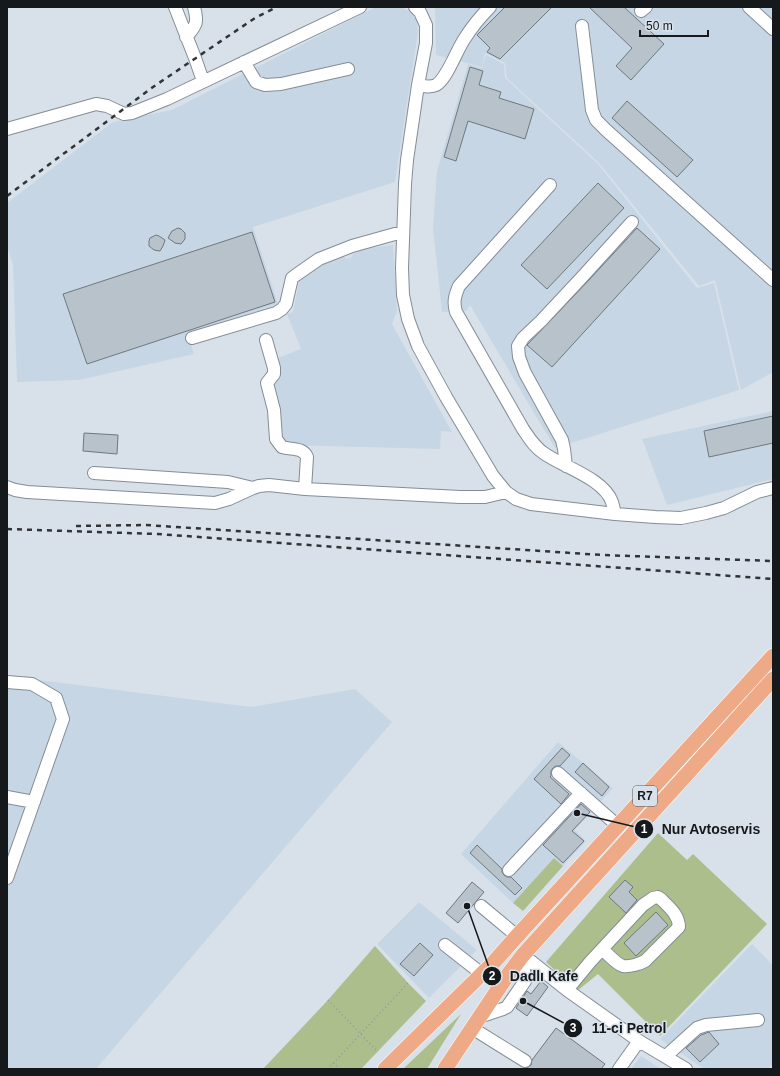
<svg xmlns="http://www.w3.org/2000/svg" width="780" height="1076" font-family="Arial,sans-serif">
	<rect width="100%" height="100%" fill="#d8e1ea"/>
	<path fill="#c7d6e4" d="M 389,7 L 401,7 L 414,14 L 417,19 L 418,32 L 395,182 L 253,227 L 278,304 L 188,334 L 194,354 L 79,380 L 17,382 L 13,265 L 7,246 L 7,203 L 113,122 L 172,110 L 374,8 Z
		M 435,7 L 773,7 L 773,372 L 741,390 L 715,280 L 699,286 L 599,163 L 507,78 L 505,63 L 485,53 L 482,67 L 436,55 Z
		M 486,55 L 504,64 L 505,78 L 598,164 L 697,288 L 714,283 L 739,390 L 555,448 L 470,305 L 466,311 L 442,312 L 433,228 L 437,171 L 468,64 L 482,68 Z
		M 393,245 L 397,311 L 392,324 L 452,432 L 441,431 L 440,449 L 286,445 L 279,433 L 273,385 L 275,359 L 301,349 L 287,314 L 293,312 L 300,277 L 334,258 L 344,256 L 346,259 L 352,257 L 353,253 L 361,249 Z
		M 773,411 L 773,479 L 667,505 L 642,439 Z
		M 7,676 L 251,707 L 355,689 L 392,722 L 96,1069 L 7,1069 Z
		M 558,742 L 613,788 L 575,830 L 586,841 L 563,866 L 554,858 L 513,903 L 461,854 Z
		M 419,902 L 477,950 L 429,998 L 377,944 Z
		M 752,944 L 773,965 L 773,1064 L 768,1069 L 704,1069 L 660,1039 Z
		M 641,1056 L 661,1069 L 631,1069 Z"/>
	<path fill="#abbe8c" d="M 658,833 L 687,860 L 693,854 L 767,924 L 660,1036 L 598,974 L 577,991 L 546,962 Z
		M 554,858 L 563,866 L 523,911 L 513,903 Z
		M 375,946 L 408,983 L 426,1001 L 361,1069 L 263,1069 L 328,1000 Z
		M 461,1014 L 427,1069 L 403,1069 Z"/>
	<path fill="#b8c2ca" stroke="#6f7880" d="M 505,7 L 552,7 L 500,59 L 487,52 L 490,48 L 477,35 Z
		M 589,7 L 624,7 L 664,44 L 631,80 L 616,66 L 632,48 Z
		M 470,67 L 483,71 L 479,85 L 501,92 L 499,98 L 534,109 L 525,139 L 468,121 L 456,161 L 444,157 Z
		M 627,101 L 693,160 L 677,177 L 612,118 Z
		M 598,183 L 624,208 L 547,289 L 521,265 Z
		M 178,228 L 181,229 L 185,233 L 185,239 L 181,244 L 175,243 L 168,238 L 172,231 Z
		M 637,228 L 660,249 L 552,367 L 527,345 L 589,280 Z
		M 252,232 L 275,302 L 87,364 L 63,294 Z
		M 156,235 L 159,236 L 165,240 L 163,246 L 160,251 L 154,250 L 149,246 L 149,241 L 150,238 Z
		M 773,416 L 773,443 L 709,457 L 704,431 Z
		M 84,433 L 118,435 L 117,454 L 83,451 Z
		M 562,748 L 570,755 L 560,766 L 556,766 L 553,768 L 551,771 L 551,776 L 550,777 L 569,794 L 561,804 L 534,779 Z
		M 583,763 L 609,787 L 602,796 L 575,772 Z
		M 581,804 L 590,812 L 572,831 L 584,841 L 563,863 L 543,845 Z
		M 477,845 L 502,869 L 502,872 L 504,875 L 507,877 L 511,877 L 522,888 L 515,895 L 470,853 Z
		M 625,880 L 633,887 L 629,892 L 637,900 L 626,913 L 609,897 Z
		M 472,882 L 484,892 L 458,923 L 446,913 Z
		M 656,912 L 668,925 L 636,956 L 624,943 Z
		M 420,943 L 433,955 L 414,976 L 400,964 Z
		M 541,981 L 548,987 L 527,1016 L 516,1008 L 527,991 L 531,994 Z
		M 556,1028 L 605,1064 L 601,1069 L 525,1069 L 531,1065 L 532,1060 Z
		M 709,1032 L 719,1044 L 700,1062 L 686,1048 L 701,1035 Z"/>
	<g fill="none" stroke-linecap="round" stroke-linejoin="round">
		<defs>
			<path id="minor" d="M 175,7 L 195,58 L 203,81
				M 415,7 L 420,12 L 426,25 L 426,43 L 418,85 L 407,160 L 405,184 L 402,268 L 403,295 L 408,319 L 418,346 L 446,397 L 493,476 L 506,492 L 516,499 L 531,504 L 615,514 L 655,517 L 681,518 L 706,513 L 724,508 L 757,492 L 773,488
				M 749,7 L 773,29
				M 641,11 L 646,7
				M 582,26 L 590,93 L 592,110 L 596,120 L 606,130 L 773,280
				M 186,37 C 197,25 198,22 194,7
				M 244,62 L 256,82 L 265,85 L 281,84 L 348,69
				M 418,85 C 424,86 430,88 436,85 C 447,79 457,49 465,38 C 472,27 481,16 490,7
				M 7,129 L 96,104 L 107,106 L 124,114 L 132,113 L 167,99 L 360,7
				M 550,185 L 459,286 C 455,295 453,302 456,312 L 523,429 C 529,438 535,448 545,454 C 564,467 604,479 612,502 C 613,505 614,510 615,514
				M 192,338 L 276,313 L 282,309 L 286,304 L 292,278 L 296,275 L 319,259 L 352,246 L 402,232
				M 266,340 L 274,368 L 274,374 L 267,383 L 274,410 L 276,439 L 282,447 C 291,450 303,447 307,457 L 305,489
				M 566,466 L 564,449 L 562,440 L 525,373 L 519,357 L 518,346 L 523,338 L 541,321 L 584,275 L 632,222
				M 94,473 L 228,482 L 253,488
				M 7,487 L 15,490 L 27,492 L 215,503 L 229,499 L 253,488 L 259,486 L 269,485 L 305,489 L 460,497 L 485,497 L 506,492
				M 7,682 L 32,684 L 56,698 L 63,719 L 7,878
				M 558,773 L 618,826
				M 7,797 L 34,802
				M 509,870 L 581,793
				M 481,906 L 517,936
				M 445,945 L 482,974
				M 523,955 L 567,990 L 639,1041 L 686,1069
				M 567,990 L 590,962 L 643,905 L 653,898 L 658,897 L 661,899 C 669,907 679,915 679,927 L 645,961 C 640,964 629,967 623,966 C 616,964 607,953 602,949
				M 479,1017 L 503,1009 L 507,1007 L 525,981 L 523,955
				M 472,1028 L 525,1061
				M 666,1056 L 697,1028 L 706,1025 L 758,1020
				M 619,1069 L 639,1041"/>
			<path id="major" d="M 385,1069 L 494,962 L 517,936 L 773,656
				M 445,1069 L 507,976 L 523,955 L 773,679"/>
		</defs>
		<use href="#minor" stroke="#848d95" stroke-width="14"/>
		<use href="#major" stroke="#fff" stroke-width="16"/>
		<path stroke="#91989f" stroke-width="1.5" stroke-dasharray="1 3" stroke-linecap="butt" d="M 328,1000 L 378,1052
			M 333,1063 L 340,1069
			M 328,1069 L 408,983"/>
		<use href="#minor" stroke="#fff" stroke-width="12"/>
		<use href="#major" stroke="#eea986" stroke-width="15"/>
		<path stroke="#303437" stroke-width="2.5" stroke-dasharray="5 5" stroke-linecap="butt" d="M 7,196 L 153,87 L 255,18 L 277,7
			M 76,526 L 146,525 L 602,555 L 773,561
			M 7,529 L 158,534 L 773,579"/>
	</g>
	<g text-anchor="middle" stroke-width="3" stroke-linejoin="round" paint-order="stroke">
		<rect fill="#d8e1ea" stroke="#50555a" stroke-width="1" x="633" y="786" width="24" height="20" rx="3"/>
		<g font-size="12" font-weight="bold" fill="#16191c">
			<text x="645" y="800">R7</text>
		</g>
	</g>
	<path fill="none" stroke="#16191c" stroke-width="1.5" d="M577 813L644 829M467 906L492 976M523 1001L573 1028"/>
	<g fill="#16191c" stroke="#d8e1ea" stroke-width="1.5">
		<circle cx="577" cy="813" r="4"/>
		<circle cx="467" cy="906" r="4"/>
		<circle cx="523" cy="1001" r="4"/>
		<circle cx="644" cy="829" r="10"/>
		<circle cx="492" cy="976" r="10"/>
		<circle cx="573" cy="1028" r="10"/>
	</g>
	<g font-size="12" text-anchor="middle" font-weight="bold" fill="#fff">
		<text x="644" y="833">1</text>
		<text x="492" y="980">2</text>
		<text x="573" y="1032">3</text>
	</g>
	<g font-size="14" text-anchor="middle" font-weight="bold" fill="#16191c" stroke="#d8e1ea" stroke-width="3" stroke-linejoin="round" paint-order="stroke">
		<text x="711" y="834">Nur Avtoservis</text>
		<text x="544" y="981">Dadlı Kafe</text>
		<text x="629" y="1033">11-ci Petrol</text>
	</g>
	<rect width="780" height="1076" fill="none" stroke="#16191c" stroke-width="16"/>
	<path d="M640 30v6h68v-6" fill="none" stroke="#16191c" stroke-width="2"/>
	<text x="646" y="30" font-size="12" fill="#16191c" stroke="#d8e1ea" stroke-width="3" paint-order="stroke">50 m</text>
</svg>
